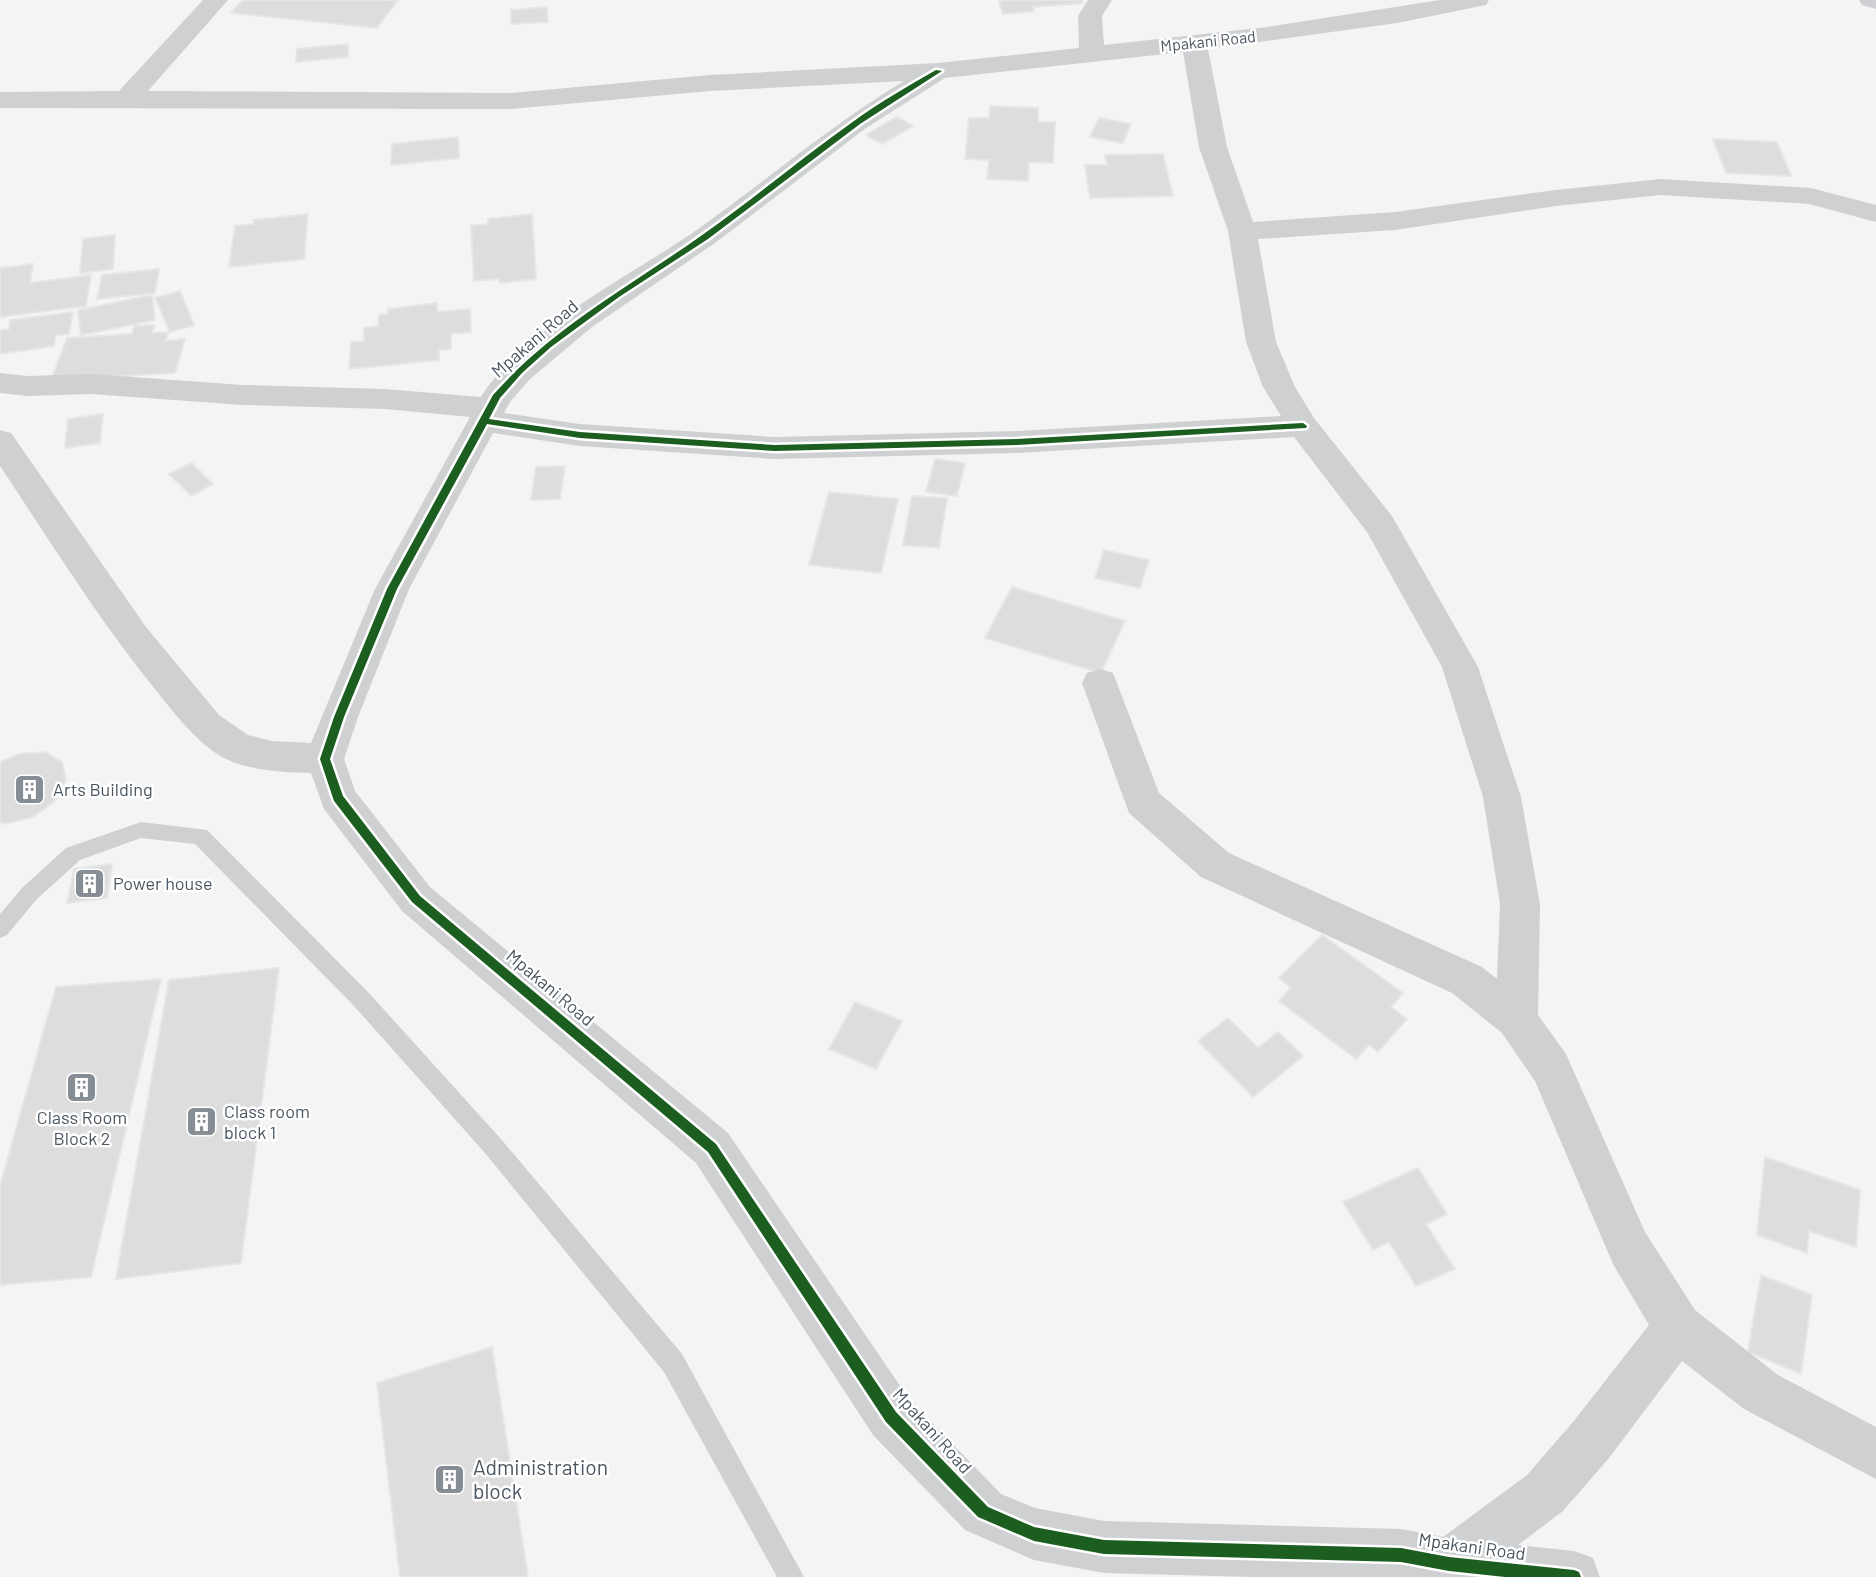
<svg xmlns="http://www.w3.org/2000/svg" width="1876" height="1577" font-family="Barlow,sans-serif">
	<rect width="100%" height="100%" fill="#f4f4f4"/>
	<path fill="#ddddde" stroke="#e5e6e7" stroke-width="2" d="M 243,0 L 398,0 L 377,28 L 231,13 Z
		M 1001,0 L 1082,0 L 1083,3 L 1033,7 L 1034,11 L 1003,14 L 999,2 Z
		M 547,7 L 548,22 L 511,24 L 511,10 Z
		M 348,44 L 348,57 L 296,62 L 297,49 Z
		M 990,106 L 1038,108 L 1038,122 L 1055,122 L 1053,163 L 1029,162 L 1028,181 L 987,179 L 989,160 L 965,159 L 969,118 L 989,118 Z
		M 897,117 L 913,126 L 882,144 L 866,135 Z
		M 1099,118 L 1131,124 L 1123,143 L 1090,137 Z
		M 458,137 L 459,158 L 391,165 L 392,144 Z
		M 1713,139 L 1777,142 L 1791,176 L 1726,173 Z
		M 1163,154 L 1173,196 L 1090,198 L 1085,165 L 1107,165 L 1105,155 Z
		M 308,214 L 304,259 L 229,267 L 235,226 L 254,224 L 254,220 Z
		M 532,214 L 536,279 L 500,283 L 499,279 L 474,281 L 471,226 L 488,224 L 488,219 Z
		M 115,235 L 113,269 L 80,273 L 83,239 Z
		M 33,264 L 30,283 L 91,275 L 86,306 L 0,317 L 0,268 Z
		M 159,269 L 155,293 L 97,299 L 102,275 Z
		M 180,291 L 194,325 L 170,332 L 155,298 Z
		M 152,295 L 155,320 L 81,335 L 78,310 Z
		M 437,303 L 437,312 L 470,309 L 471,332 L 451,334 L 451,349 L 439,350 L 439,360 L 349,369 L 351,342 L 364,341 L 364,328 L 378,326 L 379,315 L 387,314 L 388,309 Z
		M 73,312 L 69,334 L 56,335 L 54,346 L 0,354 L 0,330 L 9,329 L 10,320 Z
		M 155,325 L 152,333 L 168,332 L 166,341 L 185,339 L 175,373 L 51,380 L 67,338 L 132,334 L 134,326 Z
		M 103,414 L 100,443 L 65,448 L 68,419 Z
		M 935,459 L 965,463 L 957,496 L 926,492 Z
		M 192,463 L 213,484 L 191,496 L 169,474 Z
		M 565,466 L 560,499 L 531,500 L 536,467 Z
		M 829,492 L 898,499 L 881,573 L 809,565 Z
		M 912,496 L 947,498 L 939,548 L 903,545 Z
		M 1104,550 L 1149,560 L 1140,588 L 1095,578 Z
		M 1012,587 L 1125,621 L 1101,673 L 985,638 Z
		M 45,752 L 62,762 L 66,780 L 55,801 L 33,817 L 5,824 L 0,822 L 0,762 L 19,754 Z
		M 112,864 L 107,898 L 67,903 L 74,869 Z
		M 1322,935 L 1403,993 L 1391,1007 L 1407,1019 L 1378,1052 L 1369,1045 L 1356,1059 L 1279,1001 L 1291,988 L 1279,978 Z
		M 279,968 L 241,1263 L 116,1279 L 169,980 Z
		M 161,979 L 91,1277 L 0,1285 L 0,1186 L 56,987 Z
		M 855,1002 L 902,1021 L 876,1069 L 829,1049 Z
		M 1228,1018 L 1258,1048 L 1278,1032 L 1303,1056 L 1253,1097 L 1198,1041 Z
		M 1765,1157 L 1860,1190 L 1856,1247 L 1809,1231 L 1807,1253 L 1757,1235 Z
		M 1418,1168 L 1447,1214 L 1426,1224 L 1455,1269 L 1416,1286 L 1389,1242 L 1373,1250 L 1343,1202 Z
		M 1761,1275 L 1812,1295 L 1801,1374 L 1748,1352 Z
		M 492,1347 L 528,1577 L 400,1577 L 377,1383 Z"/>
	<g fill="none" stroke-linecap="round" stroke-linejoin="round">
		<path fill="#ced0d2" fill-rule="evenodd" d="M 141,822 L 207,830 L 368,992 L 501,1139 L 682,1354 L 804,1577 L 777,1577 L 664,1372 L 485,1153 L 354,1006 L 195,844 L 141,838 L 80,860 L 36,900 L 7,935 L 0,938 L 0,914 L 22,888 L 66,848 Z"/>
		<path fill="#ced0d2" fill-rule="evenodd" d="M 203,0 L 228,0 L 148,91 L 511,93 L 710,75 L 938,63 L 1079,48 L 1078,16 L 1088,0 L 1112,0 L 1102,16 L 1104,45 L 1267,27 L 1440,0 L 1489,0 L 1486,5 L 1397,23 L 1208,49 L 1227,147 L 1253,222 L 1395,212 L 1556,190 L 1661,179 L 1811,188 L 1876,205 L 1876,222 L 1809,204 L 1661,195 L 1556,206 L 1395,230 L 1258,239 L 1276,342 L 1295,387 L 1314,418 L 1392,516 L 1478,667 L 1521,797 L 1540,904 L 1538,1015 L 1566,1054 L 1645,1232 L 1695,1310 L 1778,1375 L 1876,1427 L 1876,1479 L 1744,1409 L 1682,1361 L 1609,1458 L 1563,1511 L 1518,1545 L 1574,1551 L 1593,1558 L 1600,1577 L 1252,1577 L 1104,1573 L 1034,1560 L 965,1530 L 873,1435 L 696,1163 L 402,911 L 324,809 L 311,773 C 282,772 248,771 222,757 C 194,740 175,714 155,689 C 98,619 50,541 0,466 L 0,430 L 11,433 L 146,627 L 219,715 L 248,735 L 272,741 L 311,743 L 375,589 L 470,417 L 385,409 L 243,405 L 91,394 L 28,396 L 0,393 L 0,373 L 28,376 L 91,374 L 243,385 L 385,389 L 481,397 C 524,327 631,276 698,229 C 767,180 831,125 904,81 L 710,91 L 511,109 L 0,108 L 0,92 L 119,91 ZM 1183,52 L 1199,147 L 1228,231 L 1246,342 L 1263,387 L 1281,416 L 1017,431 L 775,437 L 580,424 L 504,413 L 510,402 L 530,379 L 592,327 L 715,243 L 866,128 L 945,78 ZM 493,433 L 580,446 L 775,459 L 1017,453 L 1294,437 L 1367,532 L 1442,667 L 1483,797 L 1500,904 L 1497,979 L 1482,967 L 1229,853 L 1159,793 L 1113,673 L 1100,669 L 1087,673 L 1082,683 L 1129,813 L 1201,877 L 1452,993 L 1502,1033 L 1535,1081 L 1613,1264 L 1649,1325 L 1573,1422 L 1527,1475 L 1443,1537 L 1401,1529 L 1104,1521 L 1035,1508 L 1001,1494 L 909,1399 L 728,1133 L 430,887 L 355,791 L 344,759 L 358,717 L 409,589 Z"/>
		<path fill="#ced0d4" fill-rule="evenodd" d="M 1859,0 L 1876,0 L 1876,9 L 1862,5 Z"/>
		<defs>
			<path id="cycleway" d="M 936,70 L 942,71 L 860,124 L 708,239 L 619,297 L 551,347 L 522,373 L 500,398 L 489,419 L 580,432 L 775,445 L 1017,439 L 1303,423 L 1307,426 L 1306,428 L 1017,445 L 775,451 L 580,438 L 487,424 L 397,589 L 344,717 L 330,759 L 343,796 L 420,896 L 716,1144 L 896,1412 L 988,1507 L 1034,1527 L 1104,1540 L 1401,1548 L 1449,1557 L 1574,1570 L 1579,1572 L 1581,1577 L 1505,1577 L 1449,1571 L 1401,1562 L 1104,1554 L 1034,1541 L 978,1517 L 886,1422 L 708,1152 L 412,902 L 334,801 L 320,759 L 334,717 L 387,589 L 493,395 C 554,326 631,286 705,233 C 756,197 803,157 854,121 C 880,102 908,86 936,70 Z"/>
		</defs>
		<use href="#cycleway" stroke="#fff" stroke-width="5"/>
		<use href="#cycleway" fill="#1b5e20" fill-rule="evenodd"/>
	</g>
	<defs>
		<symbol id="building-square" viewBox="-11 -11 22 22"><rect x="-9" y="-9" width="18" height="18" rx="4" fill="#868d94" stroke="#fff"/><path d="M-4-6H4V6H1V3H-1V6H-4ZM-2.5-4.3h1.7v1.8h-1.7ZM.8-4.3h1.7v1.8H.8ZM-2.5-1h1.7V.8h-1.7ZM.8-1h1.7V.8H.8Z" fill="#fff"/></symbol>
	</defs>
	<g fill-rule="evenodd">
		<use href="#building-square" x="12" y="772" width="35" height="35"/>
		<use href="#building-square" x="72" y="866" width="35" height="35"/>
		<use href="#building-square" x="64" y="1070" width="35" height="35"/>
		<use href="#building-square" x="184" y="1104" width="35" height="35"/>
		<use href="#building-square" x="432" y="1462" width="35" height="35"/>
	</g>
	<g text-anchor="middle" stroke-width="5" stroke-linejoin="round" paint-order="stroke">
		<g font-size="16" fill="#4a5661" stroke="#fff">
			<text transform="translate(1208 41) rotate(-6)" y="6">Mpakani Road</text>
		</g>
		<g font-size="18" fill="#4a5661" stroke="#fff">
			<text transform="translate(535 339) rotate(-41)" y="6">Mpakani Road</text>
			<text transform="translate(550 988) rotate(40)" y="6">Mpakani Road</text>
			<text transform="translate(932 1431) rotate(48)" y="6">Mpakani Road</text>
			<text transform="translate(1472 1547) rotate(8)" y="6">Mpakani Road</text>
		</g>
		<g font-size="18" fill="#4a5661" stroke="#fff" text-anchor="start">
			<text x="53" y="796">Arts Building</text>
			<text x="113" y="890">Power house</text>
			<text x="224" y="1118">Class room<tspan x="224" dy="21">block 1</tspan></text>
			<text x="82" y="1124" text-anchor="middle">Class Room<tspan x="82" dy="21">Block 2</tspan></text>
		</g>
		<g font-size="21" fill="#4a5661" stroke="#fff" text-anchor="start">
			<text x="473" y="1475">Administration<tspan x="473" dy="24">block</tspan></text>
		</g>
	</g>
</svg>
